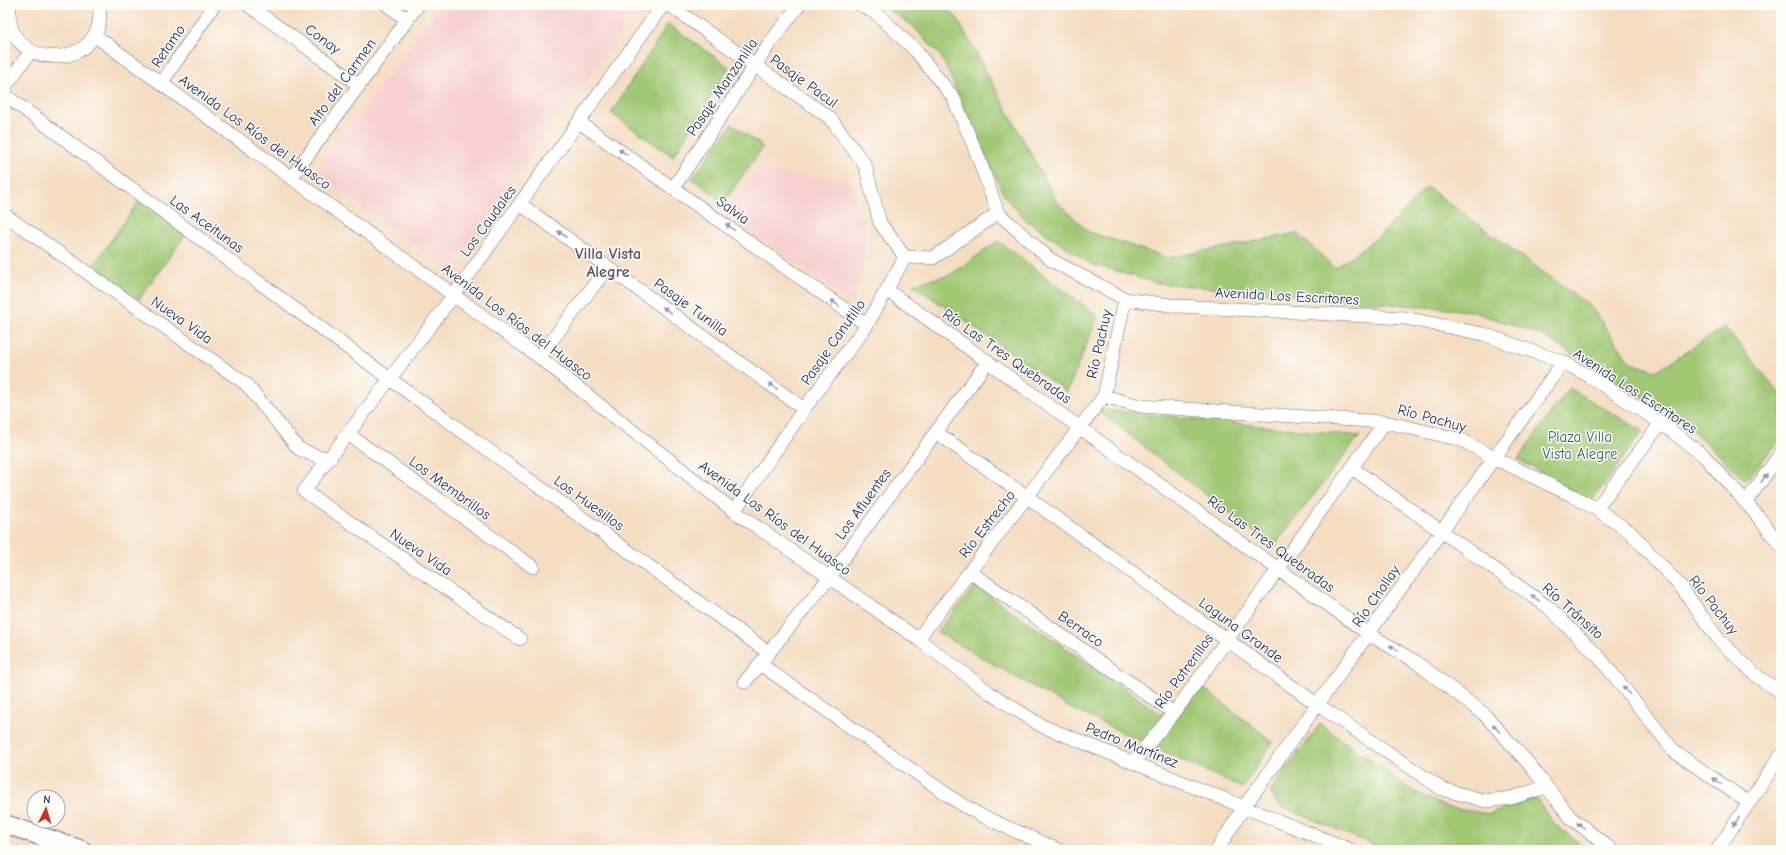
<svg xmlns="http://www.w3.org/2000/svg" width="1786" height="855" font-family="'Comic Neue',sans-serif">
	<rect width="100%" height="100%" fill="#fdfcf7"/>
	<filter id="ink" filterUnits="userSpaceOnUse"><feTurbulence type="fractalNoise" baseFrequency=".025" numOctaves="2"/><feDisplacementMap in="SourceGraphic" scale="8" xChannelSelector="R" yChannelSelector="G"/><feConvolveMatrix kernelMatrix="1 2 1 2 8 2 1 2 1" color-interpolation-filters="sRGB"/></filter>
	<filter id="wash" filterUnits="userSpaceOnUse"><feTurbulence type="fractalNoise" baseFrequency=".012" numOctaves="4" result="noise"/><feDisplacementMap in="SourceGraphic" scale="16" xChannelSelector="R" yChannelSelector="G"/><feGaussianBlur stdDeviation="0.9" result="paint"/><feColorMatrix in="noise" values="0 0 0 0 0 0 0 0 0 0 0 0 0 0 0 0 0 1.4 0 .05"/><feComposite in="paint" operator="in"/></filter>
	<g filter="url(#wash)">
		<rect width="100%" height="100%" fill="#f5ddc2"/>
		<path fill="#f7d0cf" d="M 441,5 L 631,5 L 637,9 L 449,270 L 315,174 Z
			M 757,170 L 850,181 L 865,227 L 865,258 L 860,283 L 852,303 L 724,212 Z"/>
		<path fill="#a1c874" stroke="#5e7c69" d="M 881,5 L 944,5 L 957,18 L 1057,202 L 1089,232 L 1168,258 L 1297,233 L 1335,268 L 1380,236 L 1427,187 L 1590,306 L 1631,363 L 1656,371 L 1725,327 L 1781,395 L 1781,439 L 1746,480 L 1680,419 L 1540,334 L 1471,311 L 1157,283 L 1091,264 L 1026,220 L 1005,197 L 941,56 L 912,25 Z
			M 668,24 L 729,67 L 673,157 L 611,113 Z
			M 732,124 L 763,147 L 724,202 L 692,179 Z
			M 139,201 L 186,234 L 137,302 L 91,269 Z
			M 998,241 L 1098,316 L 1067,392 L 912,284 L 950,275 Z
			M 1569,388 L 1643,431 L 1591,502 L 1518,459 Z
			M 1096,409 L 1360,436 L 1273,547 Z
			M 975,586 L 1173,722 L 1202,687 L 1273,742 L 1242,788 L 1072,709 L 937,632 Z
			M 1320,724 L 1411,790 L 1445,807 L 1490,814 L 1536,798 L 1554,824 L 1589,850 L 1386,850 L 1278,805 L 1270,791 Z"/>
	</g>
	<g filter="url(#ink)">
		<g fill="none" stroke-linecap="round" stroke-linejoin="round">
			<defs>
				<path id="minor" d="M 10,5 C 1,75 110,72 99,5
					M 248,5 L 359,85
					M 387,5 L 408,20
					M 669,5 L 830,118 L 865,165 L 880,223 L 905,257
					M 861,5 L 877,14 L 916,51 L 953,97 L 977,154 L 998,213 L 1051,260 L 1125,299 L 1178,306 L 1405,318 L 1483,334 L 1563,362 L 1589,376 L 1661,423 L 1704,456 L 1756,514 L 1781,546
					M 94,35 L 539,357 L 734,511 L 918,639 L 990,693 L 1042,726 L 1351,850
					M 161,84 L 214,5
					M 5,87 L 31,51
					M 5,95 L 390,379 L 769,653
					M 579,122 L 867,325
					M 291,178 L 418,5
					M 674,187 L 770,43 L 799,5
					M 520,204 L 804,409
					M 5,215 L 246,384 L 299,449 L 319,457 L 330,458
					M 887,290 L 1369,634 L 1416,662 L 1484,714 L 1529,764 L 1570,817 L 1612,850
					M 539,357 L 608,267
					M 1104,396 L 1140,406 L 1385,422 L 1462,440 L 1494,458 L 1573,496 L 1596,509 L 1630,532 L 1681,587 L 1719,640 L 1758,677 L 1781,692
					M 936,432 L 1318,705 L 1442,789 L 1486,801 L 1511,798 L 1546,787
					M 348,434 L 533,567
					M 1352,468 L 1548,607 L 1599,657 L 1675,752 L 1749,803
					M 1746,502 L 1781,453
					M 1596,509 L 1661,423
					M 734,511 L 804,409 L 867,325 L 905,257 L 933,258 L 998,213
					M 970,572 L 1174,713
					M 520,639 L 304,491 L 454,295 L 663,5
					M 918,639 L 1104,396 L 1125,299
					M 760,664 L 958,802 L 982,816 L 1058,850
					M 745,682 L 829,578 L 988,361
					M 1133,762 L 1174,713 L 1385,422
					M 1217,850 L 1244,807 L 1563,362
					M 1717,850 L 1781,755"/>
				<path id="secondary" d="M 5,824 L 82,850"/>
			</defs>
			<use href="#minor" stroke="#676c81" stroke-width="14"/>
			<use href="#secondary" stroke="#676c81" stroke-width="20"/>
			<use href="#minor" stroke="#fff" stroke-width="13"/>
			<use href="#secondary" stroke="#fff" stroke-width="18"/>
		</g>
		<defs><path id="oneway-solid" d="M-6-.8H1V-3.2L6.5 0L1 3.2V.8H-6Z"/></defs>
		<g fill="#8d97ae">
			<use href="#oneway-solid" transform="translate(623 152) rotate(-145)"/>
			<use href="#oneway-solid" transform="translate(730 227) rotate(-144)"/>
			<use href="#oneway-solid" transform="translate(562 234) rotate(-144)"/>
			<use href="#oneway-solid" transform="translate(835 303) rotate(-144)"/>
			<use href="#oneway-solid" transform="translate(667 310) rotate(-144)"/>
			<use href="#oneway-solid" transform="translate(773 386) rotate(-144)"/>
			<use href="#oneway-solid" transform="translate(1764 478) rotate(-54)"/>
			<use href="#oneway-solid" transform="translate(1535 598) rotate(-145)"/>
			<use href="#oneway-solid" transform="translate(1394 648) rotate(-150)"/>
			<use href="#oneway-solid" transform="translate(1626 690) rotate(-129)"/>
			<use href="#oneway-solid" transform="translate(1496 728) rotate(-132)"/>
			<use href="#oneway-solid" transform="translate(1717 781) rotate(-145)"/>
			<use href="#oneway-solid" transform="translate(1736 822) rotate(124)"/>
			<use href="#oneway-solid" transform="translate(1581 826) rotate(-141)"/>
		</g>
	</g>
	<g text-anchor="middle" stroke-width="3" stroke-linejoin="round" paint-order="stroke">
		<g font-size="15" fill="#1b2f5e" stroke="#fdfcf7">
			<text transform="translate(323 39) rotate(36)" y="5">Conay</text>
			<text transform="translate(168 46) rotate(-56)" y="5">Retamo</text>
			<text transform="translate(804 81) rotate(36)" y="5">Pasaje Pacul</text>
			<text transform="translate(342 82) rotate(-54)" y="5">Alto del Carmen</text>
			<text transform="translate(722 87) rotate(-56)" y="5">Pasaje Manzanilla</text>
			<text transform="translate(255 132) rotate(36)" y="5">Avenida Los Ríos del Huasco</text>
			<text transform="translate(733 210) rotate(36)" y="5">Salvia</text>
			<text transform="translate(488 221) rotate(-54)" y="5">Los Caudales</text>
			<text transform="translate(207 224) rotate(36)" y="5">Las Aceitunas</text>
			<text transform="translate(1287 296) rotate(3)" y="5">Avenida Los Escritores</text>
			<text transform="translate(691 307) rotate(36)" y="5">Pasaje Tunilla</text>
			<text transform="translate(182 320) rotate(35)" y="5">Nueva Vida</text>
			<text transform="translate(517 322) rotate(37)" y="5">Avenida Los Ríos del Huasco</text>
			<text transform="translate(833 342) rotate(-55)" y="5">Pasaje Canutillo</text>
			<text transform="translate(1099 344) rotate(-77)" y="5">Río Pachuy</text>
			<text transform="translate(1007 356) rotate(35)" y="5">Río Las Tres Quebradas</text>
			<text transform="translate(1635 391) rotate(33)" y="5">Avenida Los Escritores</text>
			<text transform="translate(1432 418) rotate(15)" y="5">Río Pachuy</text>
			<text transform="translate(450 488) rotate(36)" y="5">Los Membrillos</text>
			<text transform="translate(589 503) rotate(36)" y="5">Los Huesillos</text>
			<text transform="translate(863 504) rotate(-54)" y="5">Los Afluentes</text>
			<text transform="translate(775 518) rotate(36)" y="5">Avenida Los Ríos del Huasco</text>
			<text transform="translate(987 524) rotate(-52)" y="5">Río Estrecho</text>
			<text transform="translate(1271 544) rotate(36)" y="5">Río Las Tres Quebradas</text>
			<text transform="translate(421 552) rotate(34)" y="5">Nueva Vida</text>
			<text transform="translate(1376 596) rotate(-55)" y="5">Río Chollay</text>
			<text transform="translate(1714 605) rotate(52)" y="5">Río Pachuy</text>
			<text transform="translate(1573 611) rotate(42)" y="5">Río Tránsito</text>
			<text transform="translate(1081 629) rotate(35)" y="5">Berraco</text>
			<text transform="translate(1241 630) rotate(36)" y="5">Laguna Grande</text>
			<text transform="translate(1184 671) rotate(-54)" y="5">Río Potrerillos</text>
			<text transform="translate(1132 745) rotate(22)" y="5">Pedro Martínez</text>
		</g>
		<g font-size="15" fill="#435d65" stroke="#fdfcf7">
			<text x="1580" y="442">Plaza Villa<tspan x="1580" dy="17">Vista Alegre</tspan></text>
		</g>
		<g font-size="16" font-weight="bold" fill="#62566c" stroke="#fdfcf7">
			<text x="608" y="259">Villa Vista<tspan x="608" dy="18">Alegre</tspan></text>
		</g>
	</g>
	<rect width="1786" height="855" fill="none" stroke="#fdfcf7" stroke-width="20"/>
	<g transform="translate(46 809) rotate(5)"><circle r="19" fill="#fdfcf7" stroke="#a3aaba"/>
	<path d="M0-3L7 15L0 10L-7 15Z" fill="#c8321e"/>
	<text y="-6" font-size="11" font-weight="bold" text-anchor="middle" fill="#1b2f5e">N</text>
	</g>
</svg>
